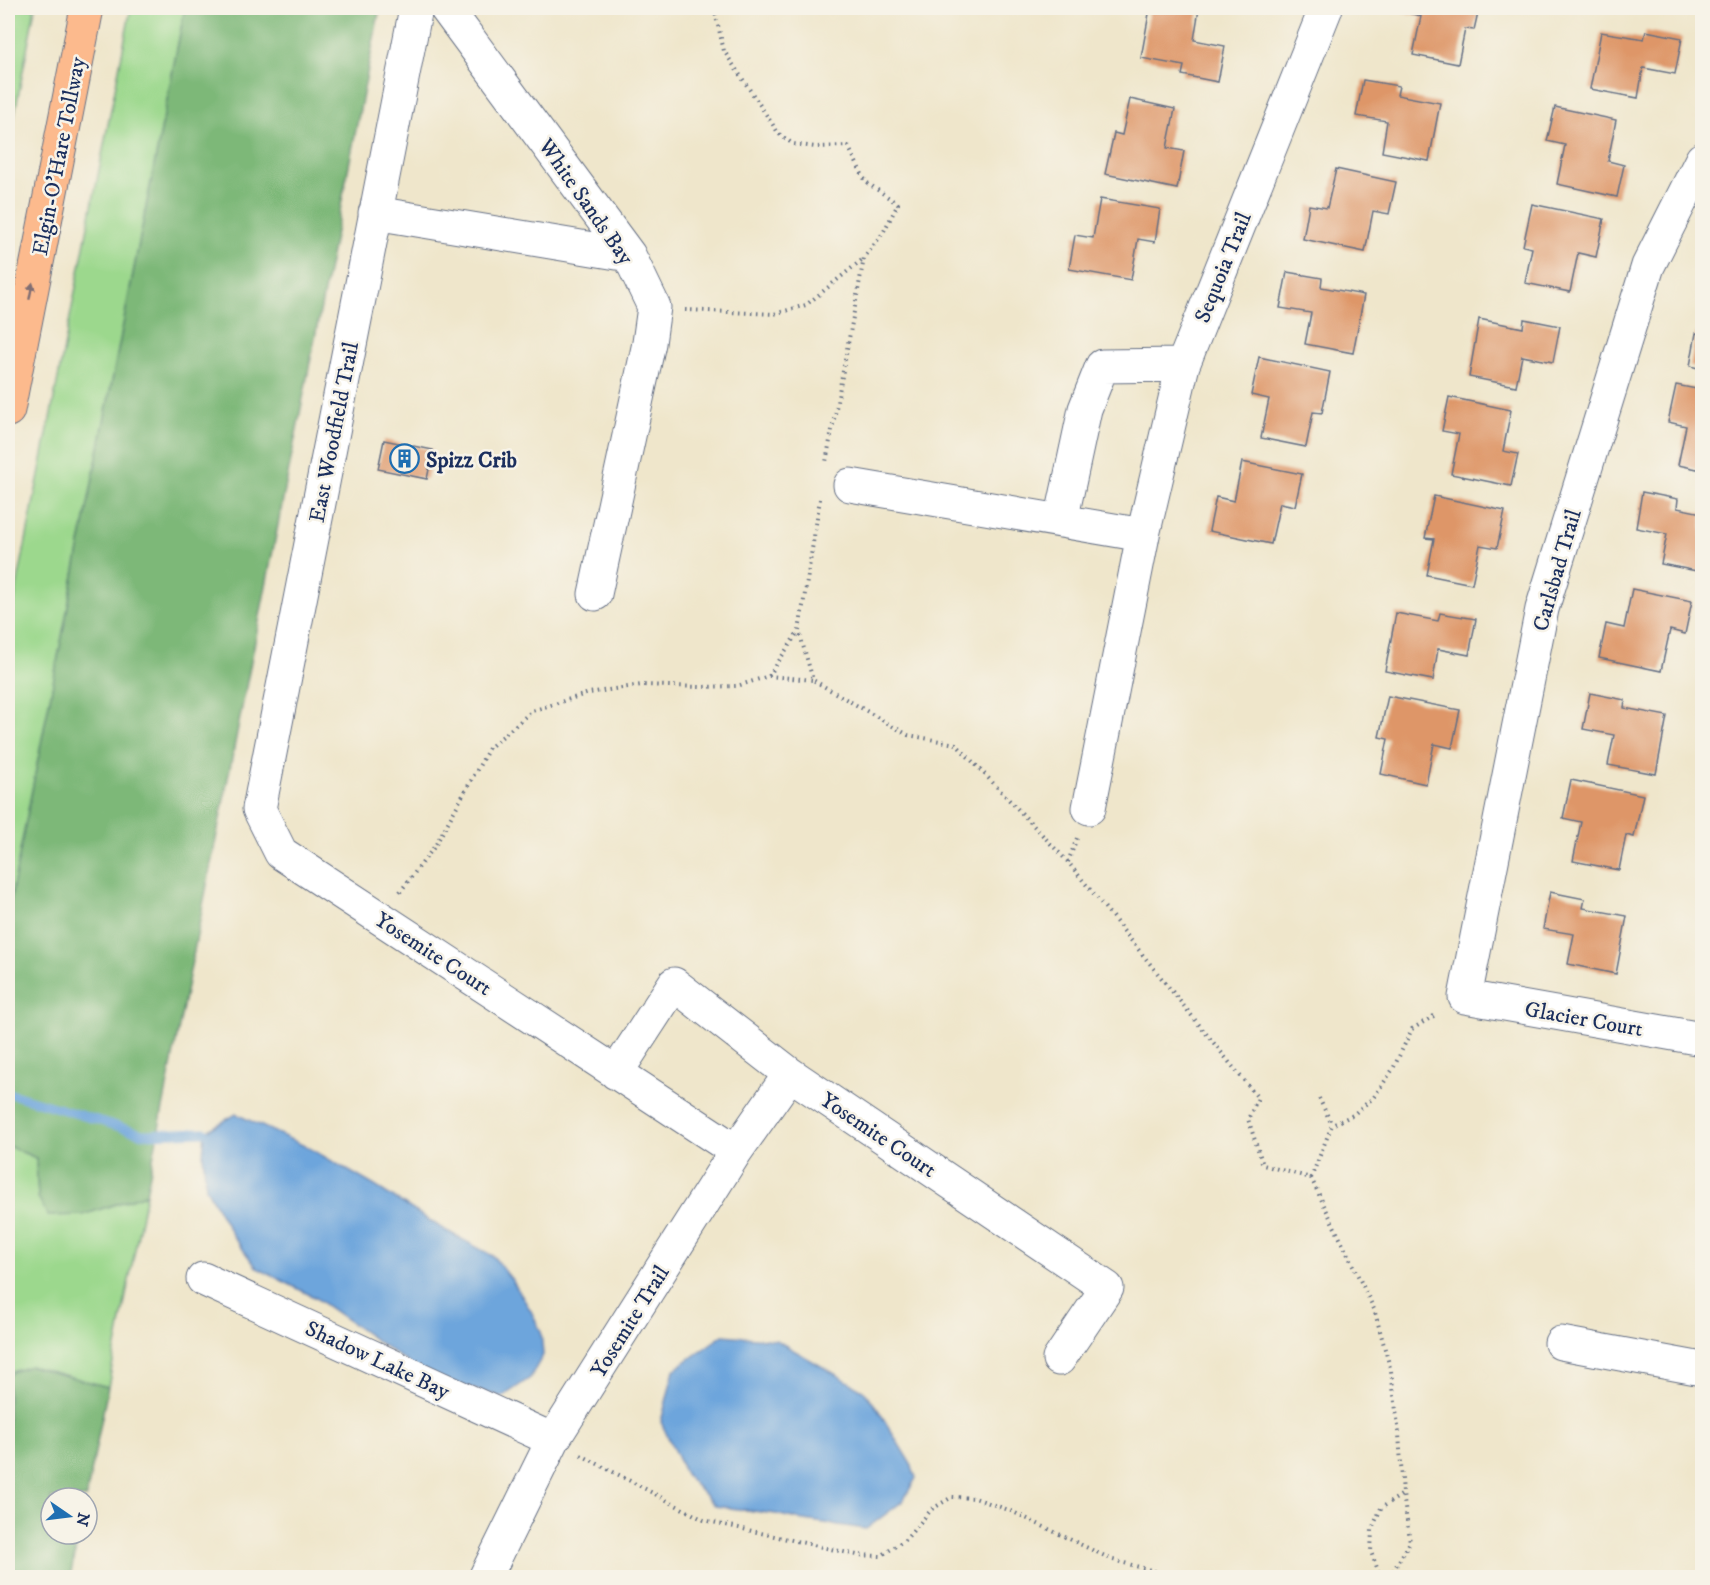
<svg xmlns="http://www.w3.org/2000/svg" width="1710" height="1585" font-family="'IM FELL DW Pica',serif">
	<rect width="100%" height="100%" fill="#f7f3e8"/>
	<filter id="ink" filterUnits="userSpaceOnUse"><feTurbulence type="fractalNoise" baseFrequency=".0167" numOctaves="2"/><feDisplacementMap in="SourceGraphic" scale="12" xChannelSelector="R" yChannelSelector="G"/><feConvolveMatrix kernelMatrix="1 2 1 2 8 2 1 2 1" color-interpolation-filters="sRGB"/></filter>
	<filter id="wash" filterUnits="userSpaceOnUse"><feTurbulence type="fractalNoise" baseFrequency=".008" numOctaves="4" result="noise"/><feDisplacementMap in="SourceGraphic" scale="24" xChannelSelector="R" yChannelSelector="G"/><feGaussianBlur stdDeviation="1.35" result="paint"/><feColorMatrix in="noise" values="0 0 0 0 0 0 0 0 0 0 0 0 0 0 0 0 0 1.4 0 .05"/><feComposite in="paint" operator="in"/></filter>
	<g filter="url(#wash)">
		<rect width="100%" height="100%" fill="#efe6cb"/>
		<path fill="#9cd88d" stroke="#5c8476" stroke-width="1.5" d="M 8,8 L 35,8 L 8,149 Z
			M 131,8 L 185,8 L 8,913 L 8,632 Z
			M 8,1146 L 36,1158 L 38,1197 L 83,1215 L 146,1194 L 108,1387 L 30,1366 L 8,1378 Z"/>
		<path fill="#7db878" stroke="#4c746b" stroke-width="1.5" d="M 185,8 L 380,8 L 146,1194 L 83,1215 L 48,1216 L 38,1197 L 36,1158 L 8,1146 L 8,913 Z
			M 30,1366 L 108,1387 L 86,1498 L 51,1498 L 51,1534 L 79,1534 L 70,1577 L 8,1577 L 8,1378 L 12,1372 Z"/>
		<path fill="#6da5dc" stroke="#446a9d" stroke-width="1.5" d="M 236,1114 L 311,1149 L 375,1186 L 443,1229 L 493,1256 L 512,1280 L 531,1311 L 541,1332 L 543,1355 L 530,1378 L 502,1397 L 427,1376 L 314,1297 L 257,1268 L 233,1236 L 206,1188 L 203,1154 L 205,1132 Z
			M 723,1335 L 776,1340 L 863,1390 L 877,1408 L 912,1466 L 916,1478 L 903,1501 L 866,1529 L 797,1519 L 776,1514 L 715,1506 L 685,1474 L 661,1422 L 674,1370 Z"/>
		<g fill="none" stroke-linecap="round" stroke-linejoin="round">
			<path stroke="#6da5dc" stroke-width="9" d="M 8,1093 L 143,1134 L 205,1132"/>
		</g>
		<g id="blocks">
			<path fill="#de9667" d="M 1150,8 L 1189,8 L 1199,9 L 1194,40 L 1225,46 L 1218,82 L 1182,75 L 1184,66 L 1141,58 Z
				M 1404,8 L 1479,8 L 1474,30 L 1465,29 L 1458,64 L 1413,55 L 1421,16 L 1403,12 Z
				M 1646,31 L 1682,38 L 1675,74 L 1643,68 L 1638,98 L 1590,89 L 1601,32 L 1644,39 Z
				M 1363,80 L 1399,86 L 1397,95 L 1440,103 L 1429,161 L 1382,152 L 1387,121 L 1356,116 Z
				M 1130,99 L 1175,109 L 1167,148 L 1184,151 L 1177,189 L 1105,174 L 1114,133 L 1122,135 Z
				M 1555,107 L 1616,120 L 1608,161 L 1624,165 L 1617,197 L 1557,184 L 1565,145 L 1547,141 Z
				M 1336,169 L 1396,182 L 1389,214 L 1373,211 L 1365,252 L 1303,239 L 1309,205 L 1327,208 Z
				M 1100,199 L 1160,209 L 1155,242 L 1138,239 L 1131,280 L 1069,269 L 1075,235 L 1093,238 Z
				M 1532,204 L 1604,219 L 1596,257 L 1578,253 L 1570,292 L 1525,283 L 1532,248 L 1523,246 Z
				M 1287,272 L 1322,278 L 1321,287 L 1364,295 L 1353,353 L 1305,344 L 1311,313 L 1280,308 Z
				M 1479,319 L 1523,328 L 1524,319 L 1560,326 L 1553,362 L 1522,356 L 1516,386 L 1469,377 Z
				M 1696,333 L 1702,334 L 1702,369 L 1690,366 Z
				M 1259,357 L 1330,372 L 1322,413 L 1313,412 L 1306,447 L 1261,438 L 1269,399 L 1251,395 Z
				M 1676,385 L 1702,390 L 1702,470 L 1678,465 L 1686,426 L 1668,422 Z
				M 1449,397 L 1511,410 L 1503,451 L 1518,454 L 1511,486 L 1451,474 L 1459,434 L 1442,431 Z
				M 384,440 L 433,450 L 427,479 L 378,469 Z
				M 1242,462 L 1302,474 L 1295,506 L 1280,503 L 1271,544 L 1209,531 L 1216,497 L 1234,501 Z
				M 1642,492 L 1678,499 L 1677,508 L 1702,513 L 1702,572 L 1661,564 L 1667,534 L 1636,528 Z
				M 1434,496 L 1505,511 L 1497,548 L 1480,545 L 1472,584 L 1427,575 L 1434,539 L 1425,538 Z
				M 1632,589 L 1692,601 L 1685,634 L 1670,630 L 1661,671 L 1599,658 L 1606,624 L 1624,628 Z
				M 1396,613 L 1438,621 L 1440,613 L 1476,619 L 1469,655 L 1438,649 L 1433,680 L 1385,671 Z
				M 1590,693 L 1625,700 L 1624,708 L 1667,716 L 1656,774 L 1608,765 L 1614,735 L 1583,729 Z
				M 1388,696 L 1460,710 L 1452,748 L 1434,744 L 1426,784 L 1381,774 L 1388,739 L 1379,737 Z
				M 1571,780 L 1643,795 L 1634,837 L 1626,835 L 1619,870 L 1573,861 L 1581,822 L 1563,818 Z
				M 1550,892 L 1585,899 L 1583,908 L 1627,916 L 1616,974 L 1568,964 L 1574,934 L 1543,929 Z"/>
		</g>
	</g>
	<g filter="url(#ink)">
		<use href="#blocks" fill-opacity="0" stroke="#656f84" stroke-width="1.5"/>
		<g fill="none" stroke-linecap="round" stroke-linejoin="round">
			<defs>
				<path id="minor" d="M 416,8 L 259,809 L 281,853 L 736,1151
					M 446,8 L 629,255 L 654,307 L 649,343 L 595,594
					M 1702,159 L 1648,266 L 1542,609 L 1465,997 L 1702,1039
					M 375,213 L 629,255
					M 850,485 L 1143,535
					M 1061,521 L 1085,409 L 1102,366 L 1183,365
					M 1089,808 L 1143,535 L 1183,365 L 1326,8
					M 616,1073 L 674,984 L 790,1074 L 1107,1288 L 1059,1359
					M 203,1279 L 553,1440
					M 1561,1343 L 1702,1369
					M 485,1578 L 553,1440 L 736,1151 L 790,1074"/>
				<path id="highway" d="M 8,410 L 87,8"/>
			</defs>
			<use href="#minor" stroke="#656f84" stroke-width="35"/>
			<use href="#highway" stroke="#656f84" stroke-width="35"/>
			<path stroke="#656f84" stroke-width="4" stroke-dasharray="1.5 4.5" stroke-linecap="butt" d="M 714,8 L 724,51 L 779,134 L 793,144 L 815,147 L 848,146 L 866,182 L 898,204 L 883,233 L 864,258 L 826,462
				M 685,310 L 774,314 L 806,305 L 863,259
				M 820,499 L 799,631 L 813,680 L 908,735 L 956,744 L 1068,862 L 1258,1098 L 1248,1119 L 1263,1165 L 1311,1178 L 1374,1309 L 1391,1371 L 1399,1434 L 1403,1494 L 1410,1542 L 1389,1578
				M 769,676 L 798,632
				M 1068,862 L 1077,838
				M 400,892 L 435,846 L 489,748 L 532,711 L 589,693 L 641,685 L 701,687 L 737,686 L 769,676 L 813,680
				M 1319,1098 L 1332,1125
				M 1311,1178 L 1332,1125 L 1353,1115 L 1374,1097 L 1393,1069 L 1412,1029 L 1437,1014
				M 581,1455 L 704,1520 L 857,1555 L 881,1556 L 906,1539 L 932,1509 L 952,1497 L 975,1498 L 1009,1510 L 1113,1560 L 1162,1573 L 1201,1578
				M 1381,1578 L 1371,1552 L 1372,1529 L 1381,1508 L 1403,1494"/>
			<use href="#minor" stroke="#fff" stroke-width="33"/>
			<use href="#highway" stroke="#fcba8d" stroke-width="33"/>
		</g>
		<defs><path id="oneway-solid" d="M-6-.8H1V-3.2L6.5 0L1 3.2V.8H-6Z" transform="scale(1.5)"/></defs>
		<use fill="#806e73" href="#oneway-solid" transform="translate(31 291) rotate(-79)"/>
	</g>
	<defs>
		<symbol id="building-ring" viewBox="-11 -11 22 22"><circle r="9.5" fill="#f7f3e8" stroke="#1f6fb2" stroke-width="1.5"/><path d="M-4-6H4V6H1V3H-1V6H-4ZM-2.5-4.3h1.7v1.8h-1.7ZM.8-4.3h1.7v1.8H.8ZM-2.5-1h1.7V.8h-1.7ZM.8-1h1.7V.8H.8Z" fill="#1f6fb2"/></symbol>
	</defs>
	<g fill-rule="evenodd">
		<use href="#building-ring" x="388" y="442" width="33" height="33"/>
	</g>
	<g text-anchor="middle" stroke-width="5" stroke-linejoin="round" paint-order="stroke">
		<g font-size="22" fill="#1b2f5e" stroke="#f7f3e8">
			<text transform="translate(58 156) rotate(-79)" y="8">Elgin-O'Hare Tollway</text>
			<text transform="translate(587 201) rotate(55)" y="8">White Sands Bay</text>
			<text transform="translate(1222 267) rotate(-68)" y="8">Sequoia Trail</text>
			<text transform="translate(333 432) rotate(-79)" y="8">East Woodfield Trail</text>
			<text transform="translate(1556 570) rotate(-74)" y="8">Carlsbad Trail</text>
			<text transform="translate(434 953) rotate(33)" y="8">Yosemite Court</text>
			<text transform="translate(1584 1018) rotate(10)" y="8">Glacier Court</text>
			<text transform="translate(879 1134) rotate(34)" y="8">Yosemite Court</text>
			<text transform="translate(629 1321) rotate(-58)" y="8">Yosemite Trail</text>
			<text transform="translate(378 1359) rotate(25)" y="8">Shadow Lake Bay</text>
		</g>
		<g font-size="22" font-weight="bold" fill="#1b2f5e" stroke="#f7f3e8" text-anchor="start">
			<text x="426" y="467">Spizz Crib</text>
		</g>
	</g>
	<rect width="1710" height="1585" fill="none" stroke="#f7f3e8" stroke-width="30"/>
	<g transform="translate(69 1516) rotate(104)"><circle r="28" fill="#f7f3e8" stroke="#9fa5b1" stroke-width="1.5"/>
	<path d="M0-4.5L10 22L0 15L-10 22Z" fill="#1f6fb2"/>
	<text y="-9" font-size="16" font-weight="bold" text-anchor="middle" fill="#1b2f5e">N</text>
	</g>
</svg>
